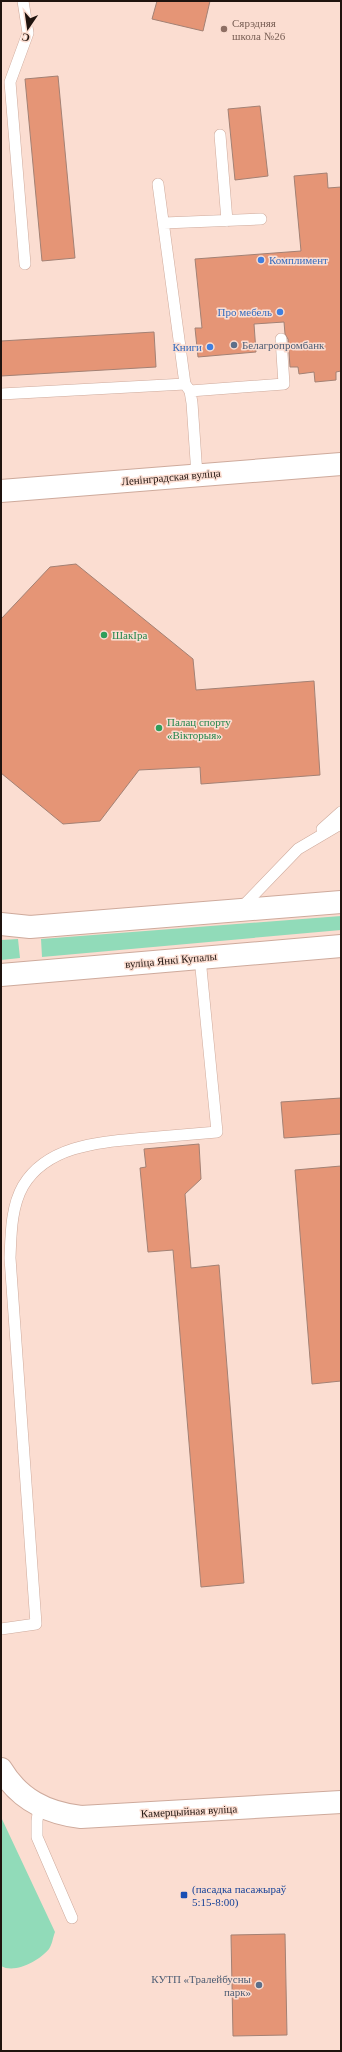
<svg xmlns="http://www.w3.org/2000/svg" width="342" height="2052" font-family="Georgia,serif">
	<rect width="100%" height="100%" fill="#fbddd1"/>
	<path fill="#91dbb9" d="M 341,916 L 341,930 L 42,957 L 41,939 Z
		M 18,939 L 20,958 L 1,960 L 1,940 Z
		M 1,1817 L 55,1932 C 53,1937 52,1945 49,1949 C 39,1961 15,1974 1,1966 Z"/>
	<path fill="#e59576" stroke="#a38174" d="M 157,1 L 210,1 L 203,31 L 152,19 Z
		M 58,76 L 75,258 L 42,261 L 25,79 Z
		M 260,106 L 268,176 L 235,180 L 228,109 Z
		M 327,173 L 328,188 L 341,187 L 341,371 L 336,372 L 336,380 L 315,382 L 314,372 L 299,374 L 298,367 L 290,367 L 288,339 L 285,334 L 284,322 L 254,324 L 256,352 L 198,357 L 195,328 L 202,328 L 195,259 L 301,251 L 294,176 Z
		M 154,332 L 156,367 L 1,376 L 1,341 Z
		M 76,564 L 193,659 L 196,690 L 314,681 L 320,775 L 201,784 L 200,767 L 139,770 L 100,821 L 63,824 L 1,773 L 1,619 L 50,567 Z
		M 341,1098 L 341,1134 L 284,1138 L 281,1102 Z
		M 199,1144 L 201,1179 L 185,1194 L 191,1268 L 219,1265 L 244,1583 L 201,1587 L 173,1250 L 148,1252 L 140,1168 L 146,1167 L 144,1149 Z
		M 341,1166 L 341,1381 L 312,1384 L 295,1170 Z
		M 285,1934 L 287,2035 L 233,2036 L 231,1935 Z"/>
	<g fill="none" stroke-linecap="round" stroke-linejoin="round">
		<defs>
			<path id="service" d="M 23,1 L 28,33 L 10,82 L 25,264
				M 220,135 L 227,221
				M 158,184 L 185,384 L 190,391 L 192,403 L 197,475
				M 164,223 L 261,219
				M 190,391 L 284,384 L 281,339
				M 1,394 L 185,384
				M 322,829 L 341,812
				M 239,907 L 245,904 L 298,849 L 337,826 L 341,825
				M 1,1629 L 36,1624 L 10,1258 C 11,1234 11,1207 23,1186 C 48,1144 103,1142 146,1138 C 170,1136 193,1134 217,1132 L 200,958
				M 39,1806 L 37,1821 L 37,1837 L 72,1918"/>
			<path id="secondary" d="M 1,491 L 341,464
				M 1,924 L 30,927 L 341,902
				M 1,975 L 341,946
				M 1,1769 C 19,1799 46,1813 81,1817 L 341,1802"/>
		</defs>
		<use href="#service" stroke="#ceaa9c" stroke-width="12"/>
		<use href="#secondary" stroke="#ceaa9c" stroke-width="24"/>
		<use href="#service" stroke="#fff" stroke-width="11"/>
		<use href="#secondary" stroke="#fff" stroke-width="22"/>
	</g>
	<circle fill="#8d6e63" stroke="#fbddd1" stroke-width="1.5" cx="224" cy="29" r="4"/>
	<g fill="#3f7fe0" stroke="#fbddd1" stroke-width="1.5">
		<circle cx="261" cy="260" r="4"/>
		<circle cx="280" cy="312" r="4"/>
		<circle cx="210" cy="347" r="4"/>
	</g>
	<g fill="#5c6f8a" stroke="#fbddd1" stroke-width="1.5">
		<circle cx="234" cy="345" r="4"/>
		<circle cx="259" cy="1985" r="4"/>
	</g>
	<g fill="#2e9e5b" stroke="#fbddd1" stroke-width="1.5">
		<circle cx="104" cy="635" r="4"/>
		<circle cx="159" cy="728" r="4"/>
	</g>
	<rect fill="#1a4fb4" stroke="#fbddd1" stroke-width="1.5" x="180" y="1891" width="8" height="8" rx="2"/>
	<g text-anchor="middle" stroke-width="3" stroke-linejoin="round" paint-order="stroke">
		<g font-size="11" fill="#785e54" stroke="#fbddd1" text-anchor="start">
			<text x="232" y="27">Сярэдняя<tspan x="232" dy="13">школа №26</tspan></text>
		</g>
		<g font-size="11" fill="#366cbe" stroke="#fbddd1" text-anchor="end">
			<text x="269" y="264" text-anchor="start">Комплимент</text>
			<text x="272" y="316">Про мебель</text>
			<text x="202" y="351">Книги</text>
		</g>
		<g font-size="11" fill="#4e5e75" stroke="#fbddd1" text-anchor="start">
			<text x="242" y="349">Белагропромбанк</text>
			<text x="251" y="1983" text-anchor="end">КУТП «Тралейбусны<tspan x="251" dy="13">парк»</tspan></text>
		</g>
		<g font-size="11" fill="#1f130e" stroke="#fbddd1">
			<text transform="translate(171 477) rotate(-5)" y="4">Ленінградская вуліца</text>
			<text transform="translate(171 960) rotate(-5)" y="4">вуліца Янкі Купалы</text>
			<text transform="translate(189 1811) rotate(-3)" y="4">Камерцыйная вуліца</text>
		</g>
		<g font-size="11" fill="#27864d" stroke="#fbddd1" text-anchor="start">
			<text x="112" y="639">ШакІра</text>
			<text x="167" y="726">Палац спорту<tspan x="167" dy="13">«Вікторыя»</tspan></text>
		</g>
		<g font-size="11" fill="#164399" stroke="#fbddd1" text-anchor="start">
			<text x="192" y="1893">(пасадка пасажыраў<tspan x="192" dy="13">5:15-8:00)</tspan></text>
		</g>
	</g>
	<rect width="342" height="2052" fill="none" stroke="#1f130e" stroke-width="4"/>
	<g transform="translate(28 28) rotate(193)" stroke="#fbddd1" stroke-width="3" paint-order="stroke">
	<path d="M0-3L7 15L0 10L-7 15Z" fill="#1f130e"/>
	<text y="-6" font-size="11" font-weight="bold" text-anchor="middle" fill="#1f130e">С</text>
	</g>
</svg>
